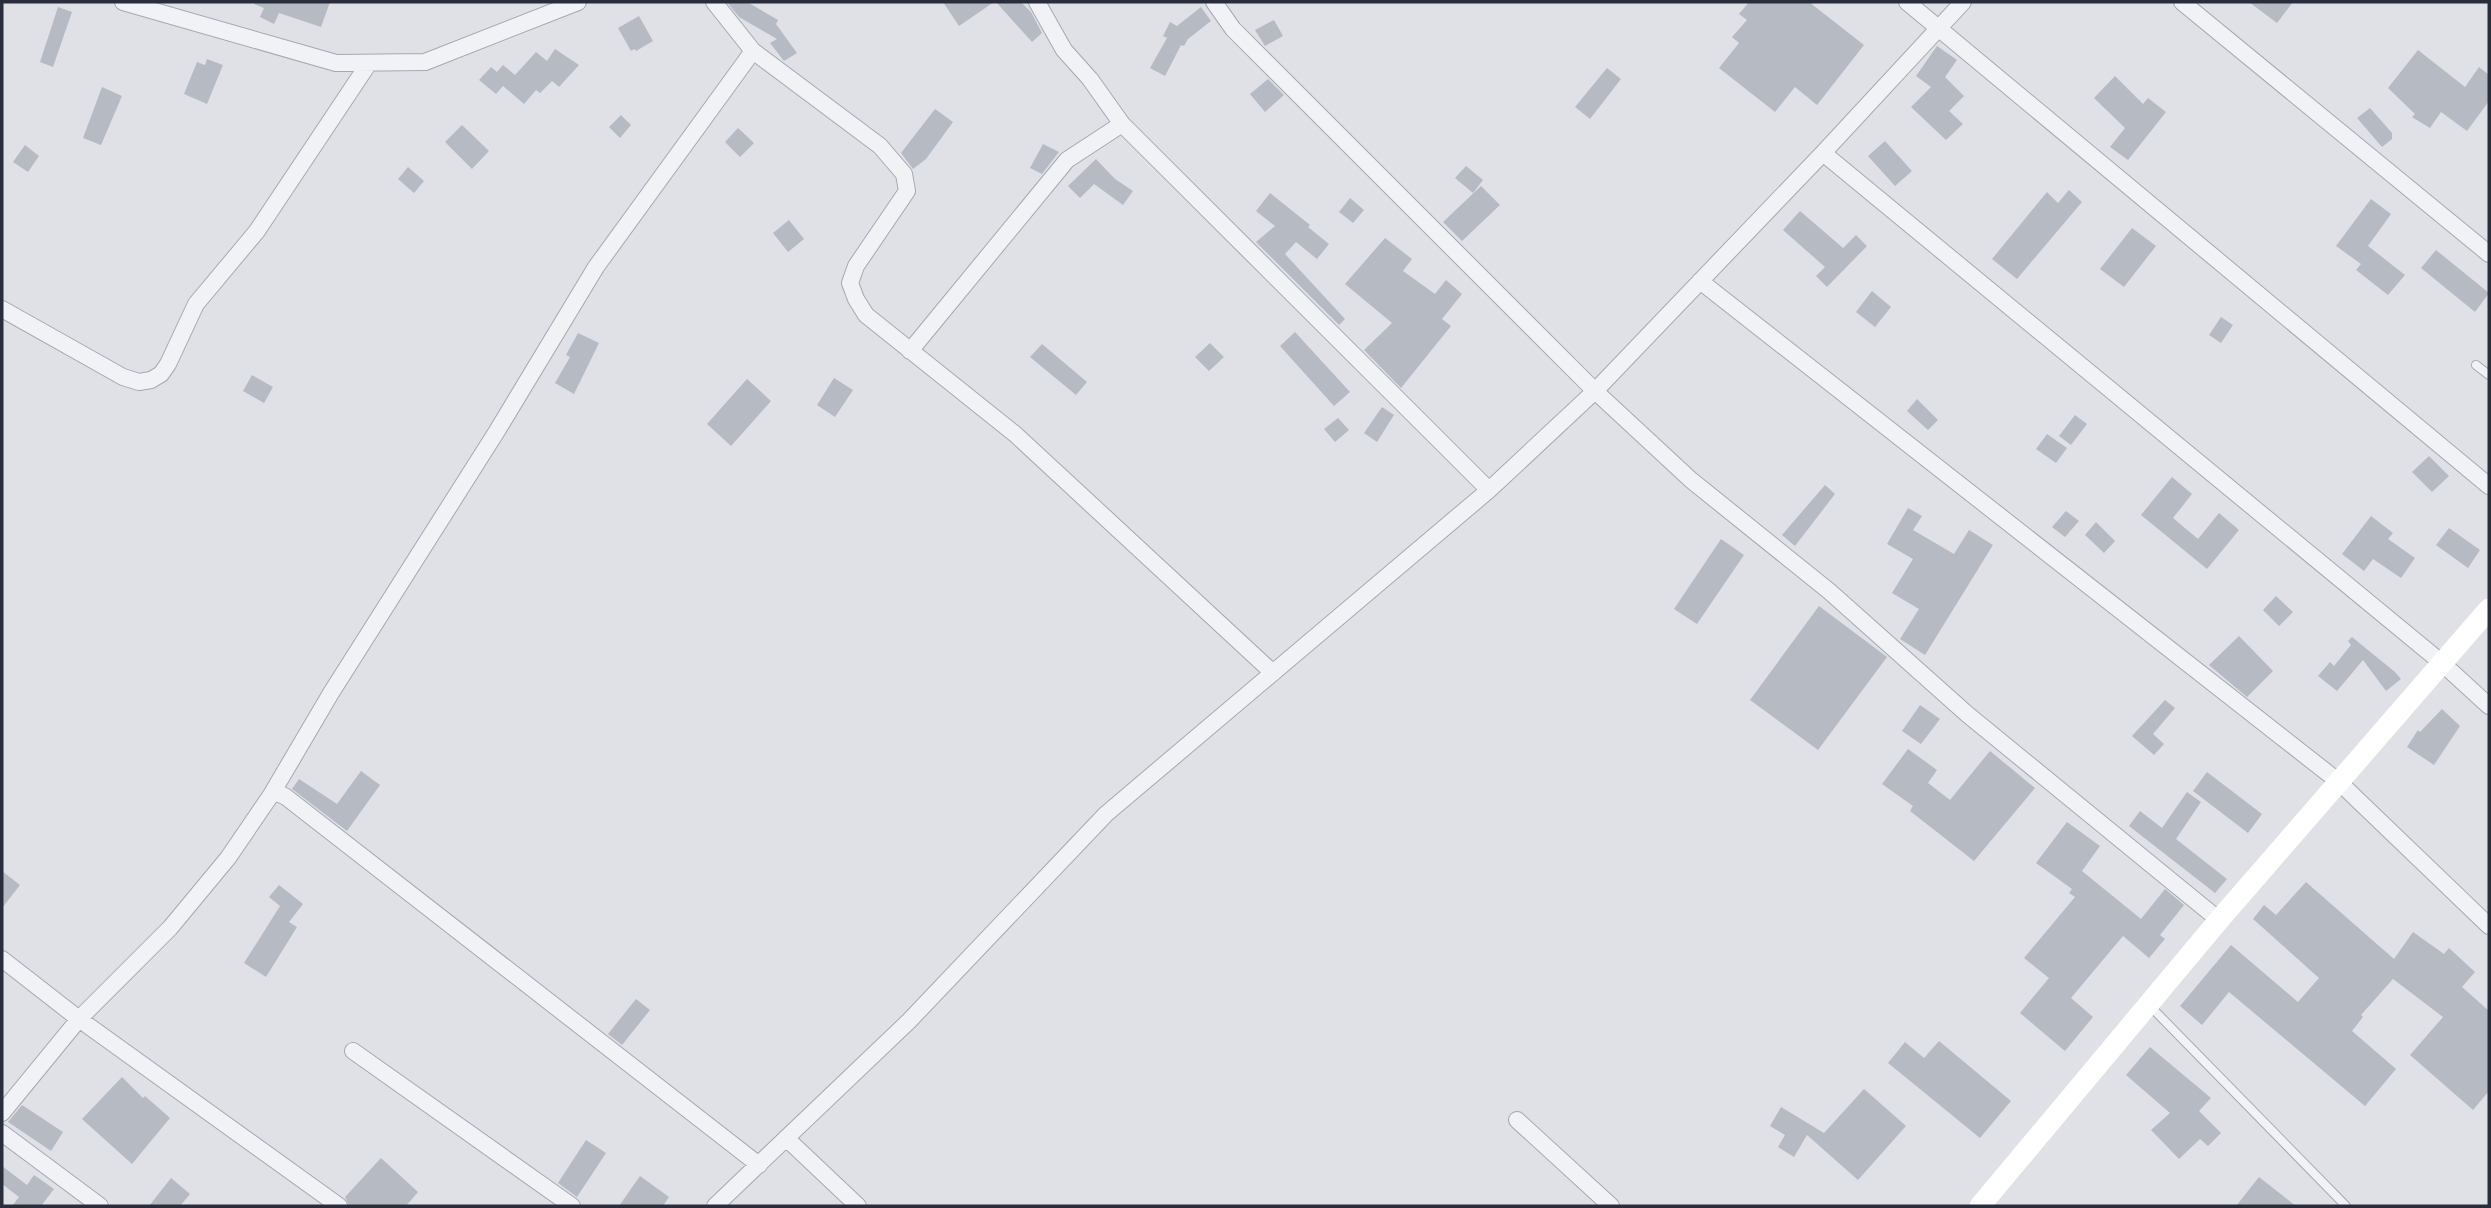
<svg xmlns="http://www.w3.org/2000/svg" width="2491" height="1208" font-family="'Alegreya Sans',sans-serif">
	<rect width="100%" height="100%" fill="#dfe1e7"/>
	<path fill="#b6bac3" d="M 254,2 L 330,2 L 321,27 L 279,13 L 274,24 L 260,17 L 264,8 L 254,4 Z
		M 727,2 L 747,2 L 778,20 L 776,24 L 797,53 L 784,61 L 770,43 L 777,39 L 739,17 Z
		M 943,2 L 994,2 L 959,26 Z
		M 996,2 L 1021,2 L 1031,12 L 1042,33 L 1032,42 Z
		M 1749,2 L 1809,2 L 1864,45 L 1817,105 L 1795,87 L 1775,112 L 1719,68 L 1739,43 L 1732,37 L 1747,20 L 1739,14 Z
		M 2249,2 L 2293,2 L 2277,23 Z
		M 58,7 L 72,12 L 53,67 L 40,62 Z
		M 1201,7 L 1211,21 L 1188,39 L 1184,46 L 1181,45 L 1165,76 L 1150,68 L 1167,38 L 1163,36 L 1170,22 L 1177,26 Z
		M 639,16 L 653,41 L 636,51 L 635,49 L 631,51 L 618,28 Z
		M 1274,20 L 1283,36 L 1265,46 L 1255,30 Z
		M 1937,46 L 1957,60 L 1945,77 L 1964,96 L 1949,111 L 1963,124 L 1946,140 L 1911,107 L 1931,87 L 1916,76 Z
		M 555,49 L 579,65 L 559,87 L 552,81 L 540,93 L 536,90 L 524,104 L 503,86 L 496,94 L 479,80 L 491,67 L 497,72 L 503,65 L 515,75 L 536,52 L 547,61 Z
		M 2418,50 L 2465,87 L 2479,67 L 2489,75 L 2489,101 L 2467,131 L 2441,112 L 2430,128 L 2412,117 L 2415,114 L 2388,88 Z
		M 207,59 L 223,65 L 207,104 L 184,94 L 197,62 L 205,65 Z
		M 1607,68 L 1621,79 L 1590,119 L 1575,107 Z
		M 2115,76 L 2143,104 L 2148,98 L 2166,112 L 2128,160 L 2110,147 L 2125,128 L 2094,98 Z
		M 1268,79 L 1284,95 L 1265,112 L 1250,94 Z
		M 102,87 L 122,96 L 101,145 L 83,138 Z
		M 2370,108 L 2392,133 L 2392,139 L 2382,147 L 2357,118 Z
		M 935,109 L 953,122 L 926,159 L 913,169 L 901,153 Z
		M 621,115 L 631,125 L 620,138 L 609,127 Z
		M 462,125 L 489,151 L 472,169 L 445,142 Z
		M 738,128 L 754,143 L 740,157 L 725,142 Z
		M 1885,141 L 1912,171 L 1895,186 L 1868,156 Z
		M 1043,144 L 1059,152 L 1042,174 L 1030,168 Z
		M 25,145 L 39,156 L 28,172 L 13,162 Z
		M 1096,159 L 1115,179 L 1133,191 L 1123,205 L 1094,184 L 1080,198 L 1068,186 Z
		M 1466,166 L 1483,180 L 1473,193 L 1455,178 Z
		M 408,167 L 424,181 L 414,193 L 398,179 Z
		M 1481,186 L 1500,205 L 1462,241 L 1443,222 Z
		M 2069,190 L 2082,202 L 2017,279 L 1992,259 L 2047,192 L 2058,203 Z
		M 1270,193 L 1310,225 L 1308,227 L 1329,244 L 1317,259 L 1296,242 L 1285,254 L 1345,319 L 1339,325 L 1256,242 L 1275,226 L 1256,211 Z
		M 1350,198 L 1364,210 L 1353,223 L 1339,212 Z
		M 2371,199 L 2391,214 L 2368,246 L 2405,275 L 2388,295 L 2356,270 L 2361,264 L 2336,246 Z
		M 1800,211 L 1843,248 L 1856,235 L 1867,246 L 1827,287 L 1816,276 L 1825,267 L 1783,230 Z
		M 789,220 L 804,239 L 788,252 L 773,233 Z
		M 2132,228 L 2156,246 L 2124,287 L 2100,269 Z
		M 1385,238 L 1412,259 L 1403,271 L 1435,294 L 1446,280 L 1462,294 L 1442,319 L 1451,326 L 1401,388 L 1364,350 L 1392,323 L 1345,284 Z
		M 2436,250 L 2489,293 L 2475,312 L 2421,268 Z
		M 1872,291 L 1891,307 L 1875,327 L 1856,312 Z
		M 2221,317 L 2233,325 L 2221,343 L 2209,335 Z
		M 1295,332 L 1350,392 L 1334,406 L 1280,346 Z
		M 578,333 L 599,343 L 574,394 L 555,383 L 570,357 L 566,355 Z
		M 1210,343 L 1224,357 L 1209,371 L 1195,357 Z
		M 1042,344 L 1087,382 L 1076,395 L 1030,357 Z
		M 252,375 L 273,387 L 264,403 L 243,391 Z
		M 834,378 L 853,390 L 835,417 L 817,405 Z
		M 747,379 L 771,401 L 731,446 L 707,424 Z
		M 1917,399 L 1938,420 L 1928,430 L 1907,411 Z
		M 1382,407 L 1394,415 L 1377,442 L 1364,433 Z
		M 2075,415 L 2087,424 L 2071,445 L 2059,436 Z
		M 1338,418 L 1349,430 L 1335,442 L 1324,429 Z
		M 2047,434 L 2067,448 L 2056,463 L 2036,449 Z
		M 2429,456 L 2449,476 L 2432,492 L 2412,472 Z
		M 2172,477 L 2192,494 L 2173,518 L 2198,539 L 2219,513 L 2239,530 L 2207,569 L 2141,515 Z
		M 1825,485 L 1835,494 L 1795,546 L 1782,535 Z
		M 1908,508 L 1922,516 L 1913,530 L 1954,554 L 1969,530 L 1993,545 L 1925,655 L 1900,639 L 1919,609 L 1892,593 L 1913,559 L 1887,544 Z
		M 2066,511 L 2079,521 L 2065,537 L 2052,527 Z
		M 2371,516 L 2393,533 L 2388,539 L 2415,558 L 2401,578 L 2373,559 L 2364,571 L 2342,554 Z
		M 2096,522 L 2115,541 L 2104,553 L 2085,535 Z
		M 2449,528 L 2480,550 L 2468,568 L 2436,545 Z
		M 1721,539 L 1744,555 L 1697,624 L 1674,609 Z
		M 2276,596 L 2293,612 L 2279,626 L 2263,610 Z
		M 1819,606 L 1887,657 L 1818,750 L 1750,700 Z
		M 2239,636 L 2273,671 L 2247,697 L 2209,665 Z
		M 2352,637 L 2395,672 L 2401,679 L 2386,691 L 2363,660 L 2337,691 L 2318,676 L 2330,662 L 2334,666 L 2351,645 L 2348,641 Z
		M 2165,700 L 2175,708 L 2153,734 L 2164,744 L 2154,755 L 2132,736 Z
		M 1920,705 L 1940,719 L 1921,744 L 1902,731 Z
		M 2442,709 L 2460,726 L 2434,765 L 2407,747 L 2418,730 L 2420,732 Z
		M 1908,749 L 1937,770 L 1928,783 L 1950,800 L 1990,751 L 2035,788 L 1974,861 L 1910,811 L 1913,806 L 1882,784 Z
		M 361,771 L 380,785 L 347,831 L 292,789 L 299,779 L 337,804 Z
		M 2207,772 L 2262,814 L 2248,833 L 2193,791 Z
		M 2187,792 L 2201,802 L 2176,839 L 2227,879 L 2215,893 L 2129,826 L 2140,811 L 2162,828 Z
		M 2067,822 L 2100,846 L 2082,871 L 2141,919 L 2165,889 L 2184,905 L 2160,935 L 2165,939 L 2149,958 L 2123,936 L 2071,998 L 2093,1017 L 2065,1051 L 2020,1013 L 2049,978 L 2024,958 L 2075,897 L 2069,893 L 2072,889 L 2036,863 Z
		M 2,871 L 20,885 L 2,908 Z
		M 2306,882 L 2394,959 L 2413,932 L 2444,954 L 2449,948 L 2475,972 L 2462,987 L 2489,1011 L 2489,1091 L 2473,1110 L 2410,1055 L 2443,1017 L 2393,979 L 2361,1015 L 2363,1017 L 2352,1031 L 2396,1069 L 2365,1106 L 2229,992 L 2202,1025 L 2180,1006 L 2231,945 L 2298,1002 L 2319,978 L 2253,919 L 2264,905 L 2276,915 Z
		M 279,885 L 303,904 L 289,922 L 297,927 L 266,977 L 244,963 L 280,906 L 269,897 Z
		M 636,999 L 650,1010 L 622,1045 L 608,1034 Z
		M 1939,1041 L 2011,1101 L 1980,1138 L 1888,1063 L 1905,1042 L 1924,1058 Z
		M 2150,1047 L 2211,1098 L 2199,1111 L 2221,1133 L 2208,1146 L 2200,1139 L 2179,1159 L 2151,1130 L 2170,1113 L 2126,1075 Z
		M 122,1077 L 143,1098 L 145,1096 L 170,1118 L 132,1164 L 82,1119 Z
		M 1864,1089 L 1906,1126 L 1858,1180 L 1807,1135 L 1794,1157 L 1778,1147 L 1785,1135 L 1770,1126 L 1781,1107 L 1824,1133 Z
		M 22,1105 L 63,1132 L 51,1151 L 8,1122 Z
		M 586,1140 L 606,1153 L 577,1197 L 558,1183 Z
		M 381,1158 L 418,1192 L 406,1206 L 349,1206 L 345,1197 Z
		M 2,1166 L 27,1185 L 34,1175 L 54,1189 L 41,1206 L 12,1206 L 19,1197 L 2,1184 Z
		M 640,1176 L 669,1197 L 663,1206 L 619,1206 Z
		M 2259,1177 L 2296,1206 L 2236,1206 Z
		M 171,1178 L 190,1194 L 180,1206 L 149,1206 Z"/>
	<g fill="none" stroke-linecap="round" stroke-linejoin="round">
		<defs>
			<path id="lane" d="M 2476,365 L 2489,375
				M 2150,1006 L 2346,1206"/>
			<path id="street" d="M 123,2 L 336,63 L 425,62 L 578,2
				M 714,2 L 753,51 L 880,146 L 904,174 L 907,191 L 856,266 L 850,283 L 856,299 L 866,315 L 1015,434 L 1273,673
				M 1037,2 L 1064,50 L 1090,79 L 1122,124 L 1489,490
				M 1214,2 L 1233,29 L 1595,391 L 1691,480 L 1829,591 L 1967,714 L 2219,920
				M 1907,2 L 2489,486
				M 2182,2 L 2489,254
				M 1823,153 L 2442,663 L 2489,706
				M 1700,281 L 2339,782 L 2489,926
				M 2,309 L 123,377 L 139,382 L 151,380 L 161,374 L 168,364 L 196,304 L 257,231 L 369,63
				M 910,351 L 1067,160 L 1122,124
				M 271,795 L 331,693 L 497,431 L 596,267 L 753,51
				M 2,959 L 79,1019 L 339,1206
				M 353,1051 L 572,1206
				M 2,1113 L 79,1019 L 170,928 L 228,858 L 271,795 L 278,793 L 286,797 L 759,1165
				M 1517,1120 L 1611,1206
				M 2,1133 L 100,1206
				M 786,1138 L 858,1206
				M 715,1206 L 909,1021 L 1106,814 L 1489,490 L 1595,391 L 1823,153 L 1963,2"/>
		</defs>
		<use href="#lane" stroke="#a5a8b1" stroke-width="10"/>
		<use href="#street" stroke="#a5a8b1" stroke-width="18"/>
		<use href="#lane" stroke="#f1f2f6" stroke-width="8"/>
		<use href="#street" stroke="#f1f2f6" stroke-width="16"/>
		<path stroke="#fff" stroke-width="21" d="M 1980,1206 L 2219,920 L 2489,609"/>
	</g>
	<rect width="2491" height="1208" fill="none" stroke="#292e3d" stroke-width="7"/>
</svg>
